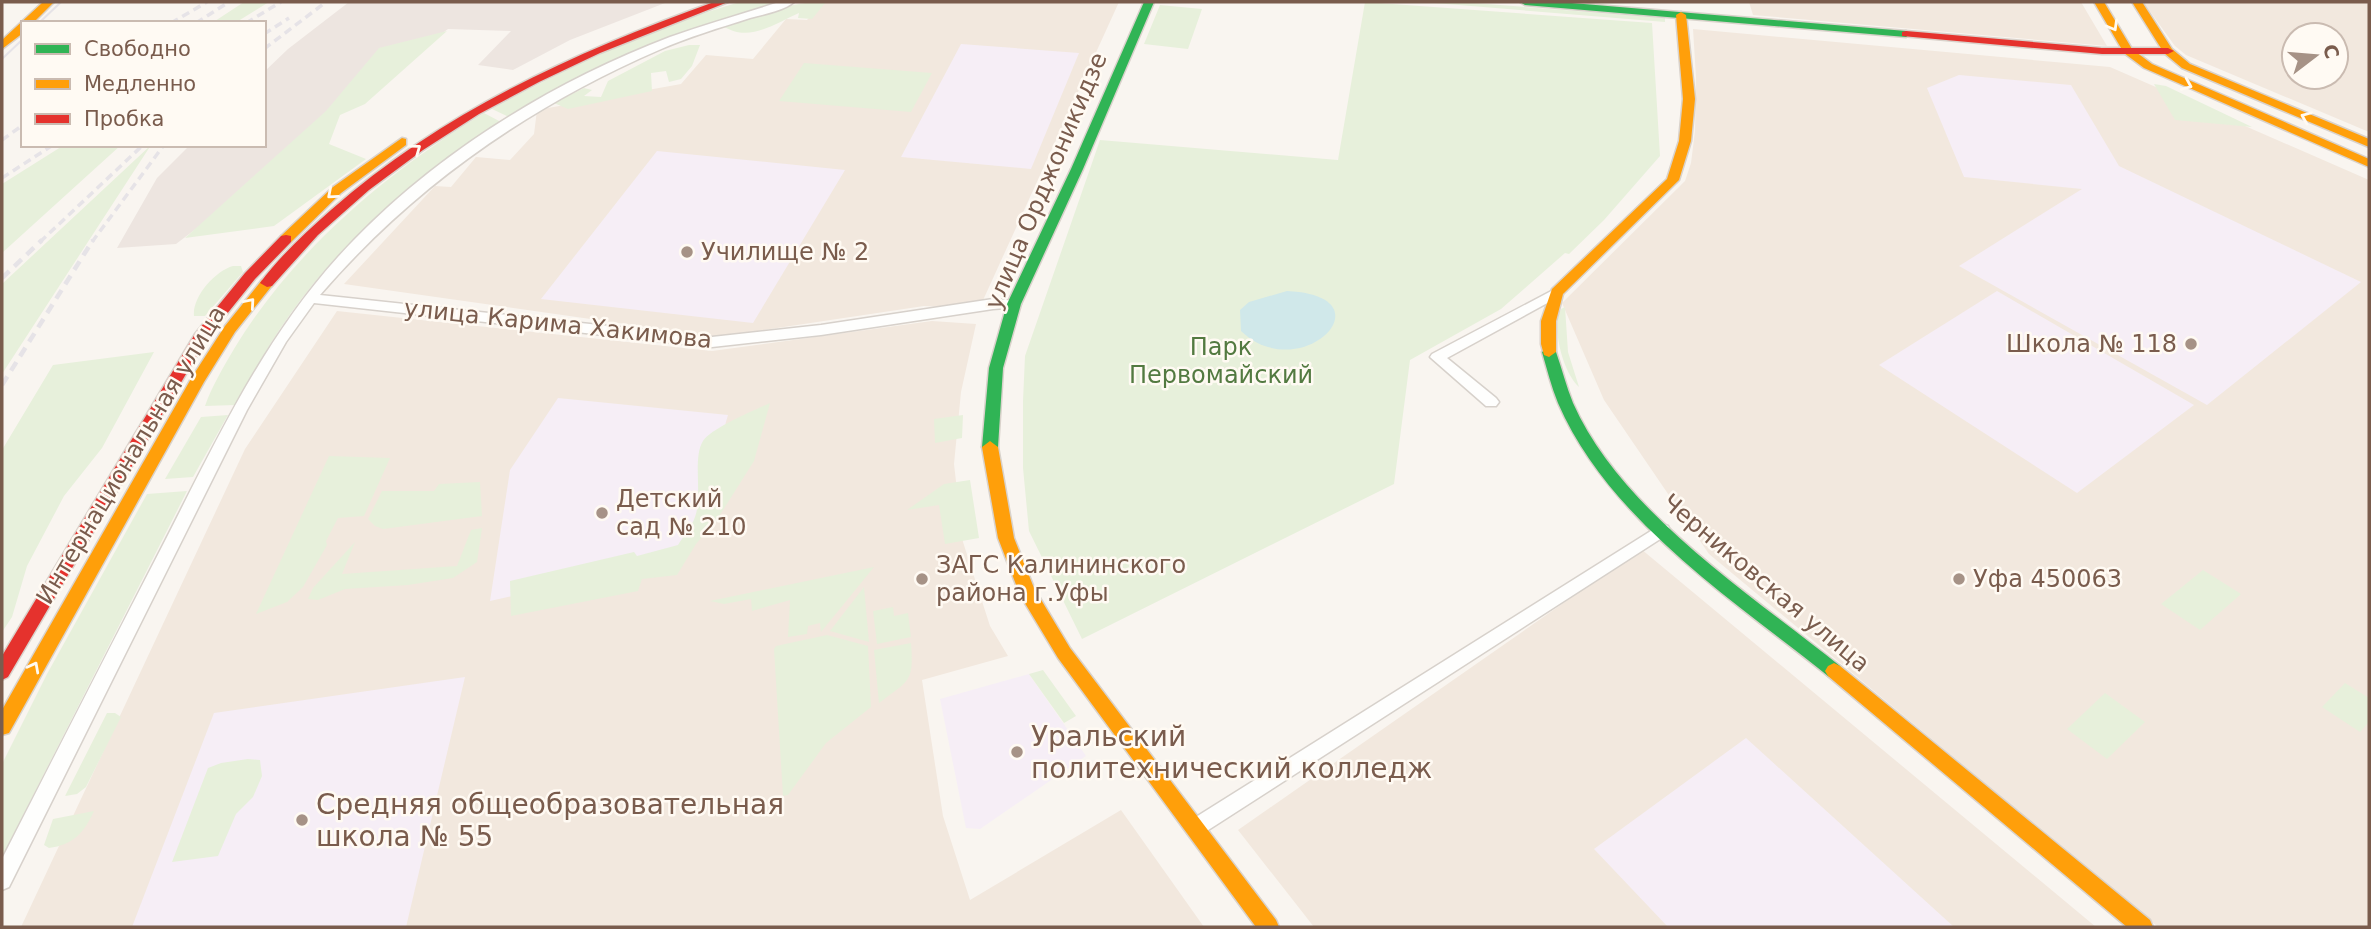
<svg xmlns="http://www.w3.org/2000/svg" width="2371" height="929" font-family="'DejaVu Sans',sans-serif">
	<rect width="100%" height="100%" fill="#f9f5f0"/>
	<path fill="#f2e8de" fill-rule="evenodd" d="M 822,2 L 1119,2 L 979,309 L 924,306 L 717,337 L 344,284 L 435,186 L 451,187 L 476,157 L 510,160 L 534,134 L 537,110 L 681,84 L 706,55 L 753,59 L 786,19 L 807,20 Z
		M 1749,2 L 2081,2 L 2107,46 L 1753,15 Z
		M 2143,2 L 2369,2 L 2369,132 L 2186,55 L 2175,46 ZM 2294,35 L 2336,35 L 2336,77 L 2294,77 Z
		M 1693,29 L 2110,67 L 2369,180 L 2369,927 L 2158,927 L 1709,554 L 1604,400 L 1562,303 L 1685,181 L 1691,163 L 1695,131 L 1696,77 Z
		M 337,311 L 712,351 L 932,321 L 976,324 L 961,392 L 954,464 L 963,542 L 990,626 L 1008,656 L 922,680 L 943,816 L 970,900 L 1121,810 L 1204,927 L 21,927 L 245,449 Z
		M 1641,549 L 2096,927 L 1314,927 L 1238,830 Z"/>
	<path fill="#ede5e0" d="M 349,2 L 665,3 L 570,40 L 513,70 L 478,65 L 511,31 L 448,29 L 328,118 L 326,130 L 176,244 L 117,248 L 157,178 L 190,145 L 264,145 L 264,72 L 288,49 Z"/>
	<path fill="#f6eef6" d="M 961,44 L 1079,53 L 1031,169 L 901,157 Z
		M 1959,75 L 2071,85 L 2119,166 L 2361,282 L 2207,405 L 1959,266 L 2082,189 L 1964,177 L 1927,88 Z
		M 657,151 L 845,170 L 753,323 L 541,299 Z
		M 1997,291 L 2194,405 L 2077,493 L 1879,365 Z
		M 558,398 L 728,415 L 687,557 L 490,601 L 510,470 Z
		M 1029,674 L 1086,756 L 980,829 L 966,828 L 940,699 Z
		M 465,677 L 406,927 L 132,927 L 214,713 Z
		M 1746,738 L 1954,927 L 1668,927 L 1594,849 Z"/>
	<path fill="#e7f0db" d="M 244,2 L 269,2 L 235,23 L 212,23 Z
		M 740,2 L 780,2 L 718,22 L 511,118 L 492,109 C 572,65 653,27 740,2 Z
		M 811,2 L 826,2 L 812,19 L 798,18 L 799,13 C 774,24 749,43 723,26 L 781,7 Z
		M 1365,2 L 1652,23 L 1660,156 L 1604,220 L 1569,254 L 1565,253 L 1501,309 L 1410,360 L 1394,484 L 1082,639 L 1029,531 L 1023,468 L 1023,401 L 1025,356 L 1100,140 L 1338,160 Z
		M 1422,2 L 1462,2 L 1665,18 L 1665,22 Z
		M 1160,5 L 1202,9 L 1188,49 L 1144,44 Z
		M 447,31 L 365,104 L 340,115 L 329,144 L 366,159 L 274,226 L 185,238 L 326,111 L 379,48 Z
		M 689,45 L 700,45 L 692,66 L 681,79 L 669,82 L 666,71 L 651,73 L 652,91 L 568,109 L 554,103 L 584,88 L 592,90 L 584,96 L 601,97 L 608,81 L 665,51 Z
		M 804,63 L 932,73 L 911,112 L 779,101 Z
		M 2154,84 L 2166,86 L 2252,127 L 2175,120 Z
		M 484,113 L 501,122 C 422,172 346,236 291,313 C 270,342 253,374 235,405 L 205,406 C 212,386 223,368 234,349 C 293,251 387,172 484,113 Z
		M 64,145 L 121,145 L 2,253 L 2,184 Z
		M 151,145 L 2,374 L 2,284 Z
		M 233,266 L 241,266 L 243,272 L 205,316 L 194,316 C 192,297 215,271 233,266 Z
		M 1565,307 L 1568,352 L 1579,387 C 1563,373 1551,327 1561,309 Z
		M 154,352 L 102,448 L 64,496 L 27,566 L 12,617 L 2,632 L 2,450 L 53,365 Z
		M 770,403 L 754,461 L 718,518 L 696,544 L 677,575 L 642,579 L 638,591 L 511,616 L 510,581 L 634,552 L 637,556 L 678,545 C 683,537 692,526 695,517 C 703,495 692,459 703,441 C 711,428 755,410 770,403 Z
		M 228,415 L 193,477 L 165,479 L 201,417 Z
		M 963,415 L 962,438 L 935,443 L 934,419 Z
		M 329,456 L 390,458 L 364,516 L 338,518 L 326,541 L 327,545 L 303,587 L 287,602 L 256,614 Z
		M 970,480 L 979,538 L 945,544 L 939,505 L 907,510 L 944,484 Z
		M 480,482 L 482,516 L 383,529 L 375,526 L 368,519 L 382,491 L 434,491 L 439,484 Z
		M 187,491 L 2,857 L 2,764 L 47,674 L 147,494 Z
		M 482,528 L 477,562 L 453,578 L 408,585 L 345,589 L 318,600 L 308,599 L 313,588 L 355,542 L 342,574 L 457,566 L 471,530 Z
		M 874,567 L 821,632 L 820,623 L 808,626 L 807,634 L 788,637 L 790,600 L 752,611 L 751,599 L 724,604 L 710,601 Z
		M 2203,570 L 2241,594 L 2200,630 L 2161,604 Z
		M 864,587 L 869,642 L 830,631 Z
		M 893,607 L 894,616 L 908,613 L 911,637 L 877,644 L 873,611 Z
		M 827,635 L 868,646 L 871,707 L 826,743 L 788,795 L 783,796 L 774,649 L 776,646 Z
		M 911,643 C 914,683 909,680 879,703 L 874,650 Z
		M 1043,670 L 1076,716 L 1064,723 L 1029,674 Z
		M 2345,683 L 2369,698 L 2369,722 L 2360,732 L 2322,707 Z
		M 2105,693 L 2145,722 L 2107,759 L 2067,729 Z
		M 107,713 L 115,713 L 121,717 L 86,787 L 77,794 L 65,796 Z
		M 248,759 L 260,760 L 262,776 L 253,797 L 236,814 L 218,856 L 172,862 L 208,768 L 221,763 Z
		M 94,811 C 84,833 73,845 49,848 L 44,845 L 53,819 Z"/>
	<path fill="#d0e8ea" d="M 1287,291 C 1393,296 1300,388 1241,331 L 1240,310 L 1249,302 Z"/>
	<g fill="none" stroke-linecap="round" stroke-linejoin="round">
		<defs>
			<path id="street" d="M 779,2 L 794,2 C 783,11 764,14 750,18 C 719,28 688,37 659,50 C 528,107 414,186 320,295 L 712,337 L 821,325 L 993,299 L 1019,301 L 1021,304 L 1019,307 L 993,309 L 821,335 L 712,347 L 314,303 L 286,342 L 247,410 L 9,887 L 2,890 L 2,859 C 56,753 110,647 165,541 C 216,441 263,340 338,257 C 427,159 547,84 670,37 C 706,24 743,14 779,2 Z
				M 1557,288 L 1564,292 L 1562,295 L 1447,358 L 1496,398 L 1499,402 L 1496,406 L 1486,406 L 1430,357 L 1432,354 Z
				M 1662,524 L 1668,526 L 1670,530 L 1668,534 L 1202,834 L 1195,837 L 1188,834 L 1185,828 L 1188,822 Z"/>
			<path id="fast" d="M 1144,2 L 1154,2 L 1083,169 L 1021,304 L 1003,368 L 998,447 L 990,453 L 985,451 L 982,447 L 989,368 L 1007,304 L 1071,169 Z
				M 1520,2 L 1560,2 L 1906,31 L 1911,34 L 1906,37 L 1525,5 Z
				M 1549,347 L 1556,352 C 1562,369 1566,386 1573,403 C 1620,510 1750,594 1840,666 L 1843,671 L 1840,676 L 1834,679 L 1828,676 C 1733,600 1608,519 1558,403 C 1551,386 1547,369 1542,352 Z"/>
			<path id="slow" d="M 43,2 L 54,2 L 33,23 L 23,23 L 23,33 L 2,49 L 2,40 Z
				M 2094,2 L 2104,2 L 2132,49 L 2152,64 L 2369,159 L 2369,167 L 2144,68 L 2124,53 Z
				M 2132,2 L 2142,2 L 2172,49 L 2190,64 L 2369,139 L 2369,147 L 2182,68 L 2164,53 Z
				M 1681,12 L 1686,15 L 1695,99 L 1691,141 L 1679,180 L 1563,294 L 1556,321 L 1556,352 L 1549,357 L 1544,355 L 1541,344 L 1541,321 L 1552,289 L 1667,179 L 1679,141 L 1683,99 L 1676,15 Z
				M 402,138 L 406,139 L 406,145 L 341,193 L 291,242 L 281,242 L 281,236 L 333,187 Z
				M 267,279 L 274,283 L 235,332 L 204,382 L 9,733 L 2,735 L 2,710 L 192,377 L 225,326 L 262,280 Z
				M 990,441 L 998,447 L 1014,538 L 1034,588 L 1070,648 L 1276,920 L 1279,927 L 1256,927 L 1058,658 L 1020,595 L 998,538 L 982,447 Z
				M 1834,663 L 1840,666 L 2150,920 L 2153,927 L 2127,927 L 1828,676 L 1825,671 L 1828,666 Z"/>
			<path id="jam" d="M 714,2 L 728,2 L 600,53 L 539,82 L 479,114 L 423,150 L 369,190 L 318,235 L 272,286 L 267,287 L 260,283 C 280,256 306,232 331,210 C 442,112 575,52 714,2 Z
				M 1906,31 L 2102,48 L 2168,48 L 2174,51 L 2168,54 L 2102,54 L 1902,36 L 1902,32 Z
				M 286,235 L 291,236 L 291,242 L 255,279 L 206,340 L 8,677 L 2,680 L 2,656 L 195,334 L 245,273 L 281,236 Z"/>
		</defs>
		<use href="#street" stroke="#d7d1cb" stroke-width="3"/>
		<use href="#fast" stroke="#d9d2cb" stroke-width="3"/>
		<use href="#slow" stroke="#d9d2cb" stroke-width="3"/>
		<use href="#jam" stroke="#d9d2cb" stroke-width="3"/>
		<use href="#street" fill="#fefefd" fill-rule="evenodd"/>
		<use href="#fast" fill="#30b455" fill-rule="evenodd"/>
		<use href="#slow" fill="#ff9f0a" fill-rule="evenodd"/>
		<use href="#jam" fill="#e5322d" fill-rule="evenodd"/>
		<path stroke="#e6e3e7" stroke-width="2" d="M 39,23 L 61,2
			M 2,59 L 23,39"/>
		<path stroke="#e6e3e7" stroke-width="3.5" stroke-dasharray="8 5" stroke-linecap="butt" d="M 171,23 L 207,2
			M 196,23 L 229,2
			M 246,23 L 281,2
			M 264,34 L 289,18
			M 264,49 L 326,2
			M 2,140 L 23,125
			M 2,178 L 53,145
			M 40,242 L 143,145
			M 92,242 L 164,145"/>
		<path stroke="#e6e3e7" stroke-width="4.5" stroke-dasharray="10 7" stroke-linecap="butt" d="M 2,278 L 42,240
			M 2,385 L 93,240"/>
	</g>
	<defs><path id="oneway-chevron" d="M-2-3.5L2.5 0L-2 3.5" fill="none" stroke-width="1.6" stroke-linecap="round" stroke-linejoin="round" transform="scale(1.75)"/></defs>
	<g stroke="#fffaf3">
		<use href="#oneway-chevron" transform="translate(2113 26) rotate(60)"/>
		<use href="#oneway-chevron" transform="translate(2187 85) rotate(23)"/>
		<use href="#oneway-chevron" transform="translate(2306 117) rotate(-157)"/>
		<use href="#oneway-chevron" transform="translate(416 149) rotate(-36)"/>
		<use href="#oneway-chevron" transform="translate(332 194) rotate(139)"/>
		<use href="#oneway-chevron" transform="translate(250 303) rotate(-49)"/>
		<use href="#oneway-chevron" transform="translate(34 667) rotate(-62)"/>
	</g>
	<g fill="#a69286" stroke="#fffaf3" stroke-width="2.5">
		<circle cx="687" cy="252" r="7"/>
		<circle cx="2191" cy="344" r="7"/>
		<circle cx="602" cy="513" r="7"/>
		<circle cx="922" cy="579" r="7"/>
		<circle cx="1959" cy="579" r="7"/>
		<circle cx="1017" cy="752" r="7"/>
		<circle cx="302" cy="820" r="7"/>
	</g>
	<g text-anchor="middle" stroke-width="5" stroke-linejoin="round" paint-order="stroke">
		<g font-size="24" fill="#7a5c4d" stroke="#fffaf3">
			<text transform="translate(1046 181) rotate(-67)" y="8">улица Орджоникидзе</text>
			<text transform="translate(558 324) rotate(6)" y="8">улица Карима Хакимова</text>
			<text transform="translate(131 455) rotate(-59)" y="8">Интернациональная улица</text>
			<text transform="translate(1766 583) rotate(40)" y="8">Черниковская улица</text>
		</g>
		<g font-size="24" fill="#7a5c4d" stroke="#fffaf3" text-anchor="start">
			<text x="701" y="260">Училище № 2</text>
			<text x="2177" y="352" text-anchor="end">Школа № 118</text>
			<text x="616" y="507">Детский<tspan x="616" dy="28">сад № 210</tspan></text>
			<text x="936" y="573">ЗАГС Калининского<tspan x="936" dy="28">района г.Уфы</tspan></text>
			<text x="1973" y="587">Уфа 450063</text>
		</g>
		<g font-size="24" fill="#537a41" stroke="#fffaf3">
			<text x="1221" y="355">Парк<tspan x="1221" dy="28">Первомайский</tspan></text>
		</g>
		<g font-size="28" fill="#7a5c4d" stroke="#fffaf3" text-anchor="start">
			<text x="1031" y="746">Уральский<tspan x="1031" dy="32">политехнический колледж</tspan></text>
			<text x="316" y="814">Средняя общеобразовательная<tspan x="316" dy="32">школа № 55</tspan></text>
		</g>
	</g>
	<rect width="2371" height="929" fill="none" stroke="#7a5c4d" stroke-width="7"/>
	<rect x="21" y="21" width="245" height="126" fill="#fffaf3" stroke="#cabbb1" stroke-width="2"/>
	<rect x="35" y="44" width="35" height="10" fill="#30b455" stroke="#cabbb1" stroke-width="2"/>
	<text x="84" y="56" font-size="21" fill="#7a5c4d">Свободно</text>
	<rect x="35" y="79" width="35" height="10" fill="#ff9f0a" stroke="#cabbb1" stroke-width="2"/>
	<text x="84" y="91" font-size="21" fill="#7a5c4d">Медленно</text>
	<rect x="35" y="114" width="35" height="10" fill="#e5322d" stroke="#cabbb1" stroke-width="2"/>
	<text x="84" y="126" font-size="21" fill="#7a5c4d">Пробка</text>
	<g transform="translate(2315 56) rotate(74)"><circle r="33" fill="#fffaf3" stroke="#cabbb1" stroke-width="2"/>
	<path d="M0-5L12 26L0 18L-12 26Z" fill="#a69286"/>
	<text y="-10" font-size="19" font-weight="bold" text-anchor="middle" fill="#7a5c4d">С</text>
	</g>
</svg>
